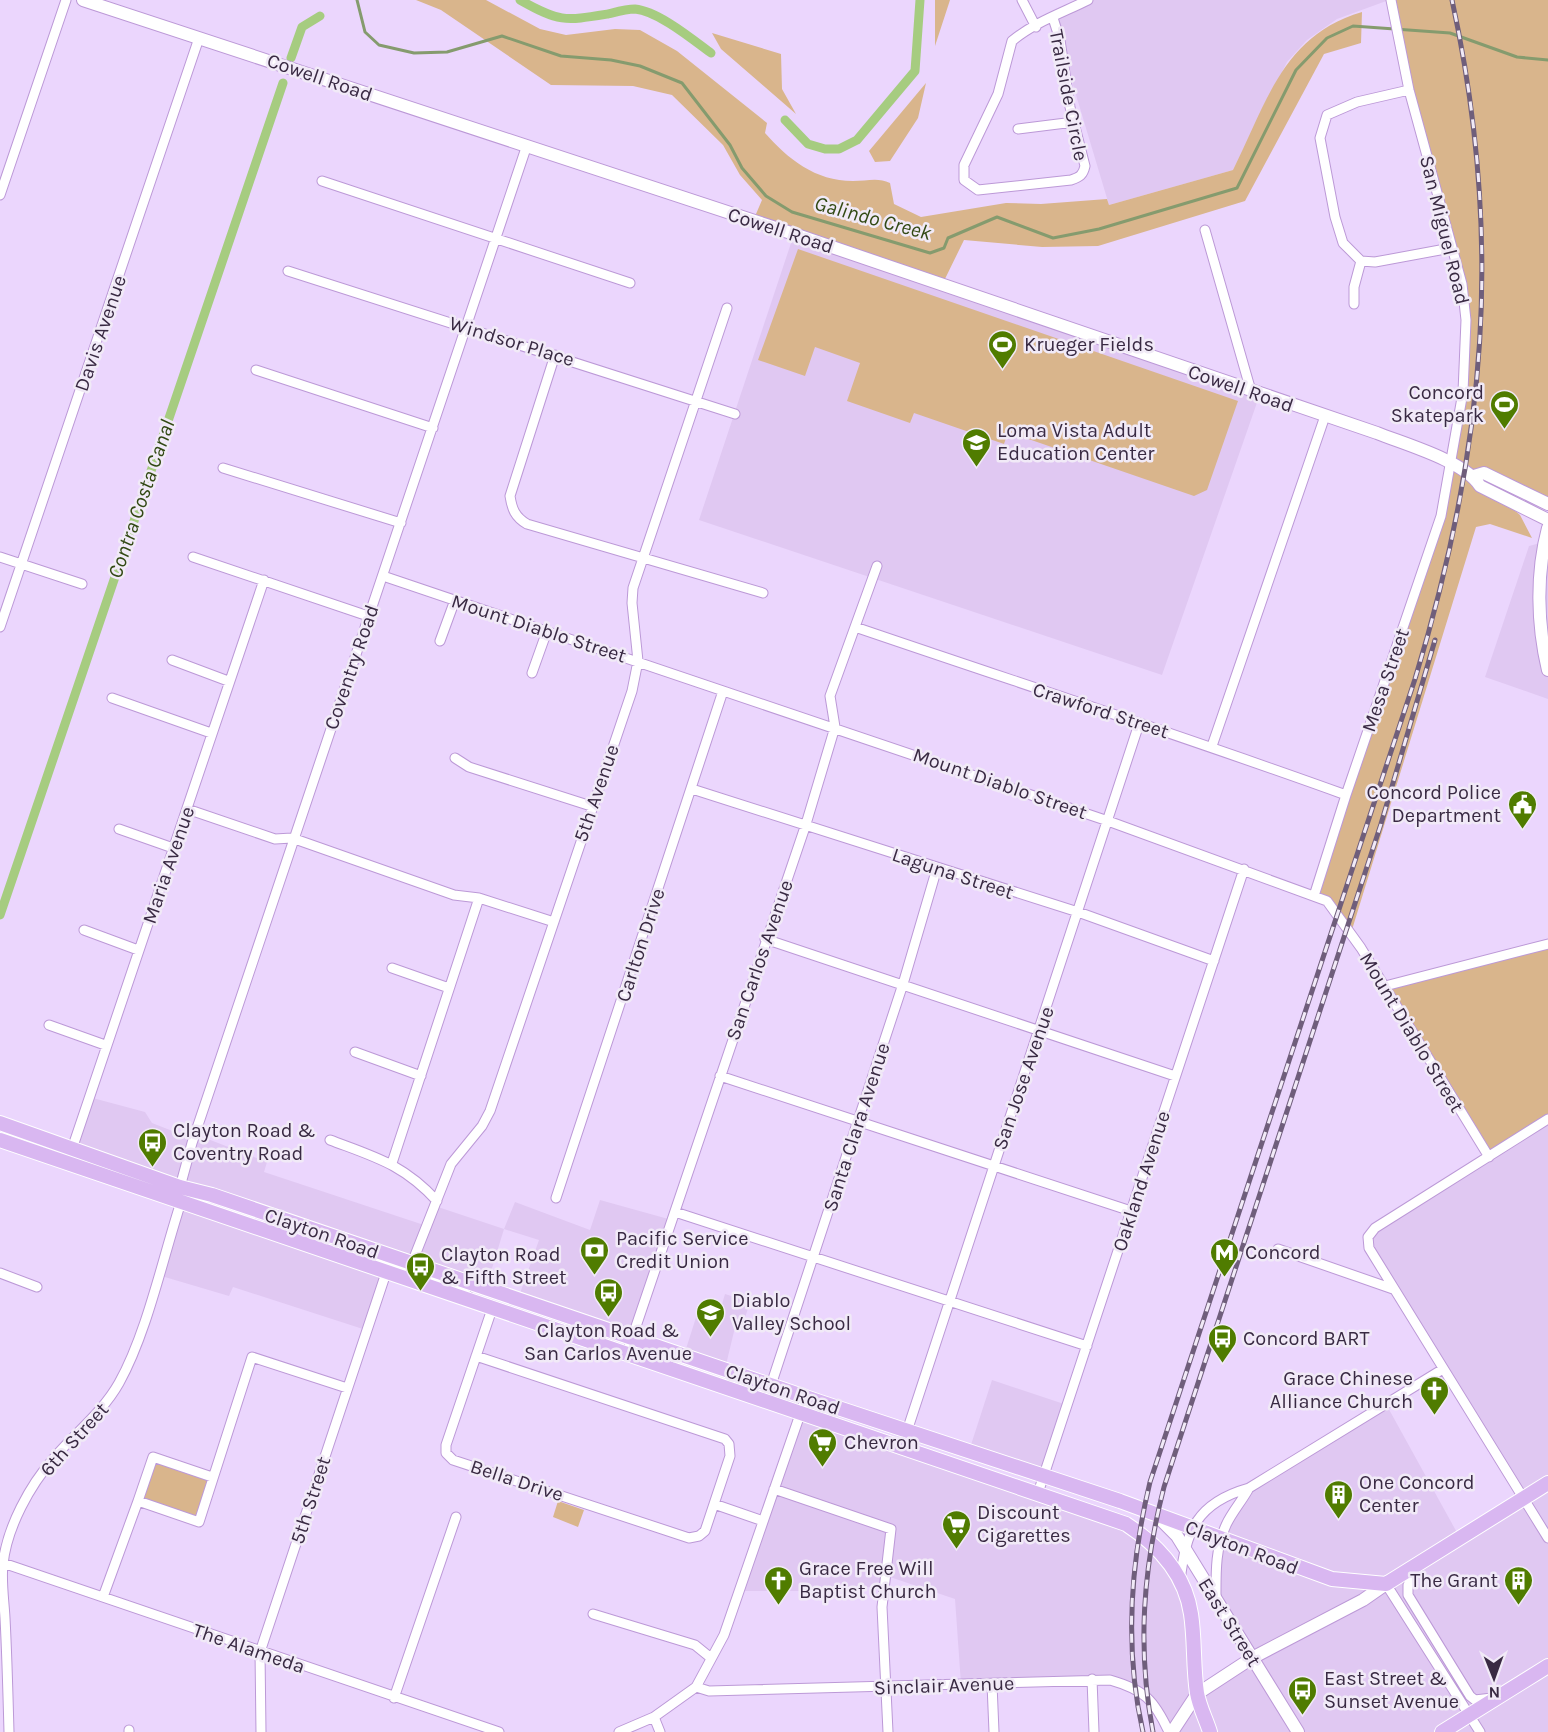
<svg xmlns="http://www.w3.org/2000/svg" width="1548" height="1732" font-family="Karla,sans-serif">
	<rect width="100%" height="100%" fill="#ebd6fd"/>
	<path fill="#e0c8f2" d="M 1089,0 L 1389,0 L 1337,19 L 1307,40 L 1287,62 L 1233,170 L 1109,205 L 1053,18 Z
		M 794,234 L 1260,394 L 1162,675 L 699,520 Z
		M 1548,541 L 1548,699 L 1485,677 L 1529,546 Z
		M 89,1097 L 145,1112 L 152,1123 L 193,1139 L 195,1134 L 267,1162 L 264,1172 L 427,1226 L 435,1206 L 504,1229 L 515,1202 L 590,1230 L 600,1200 L 672,1220 L 633,1337 L 518,1299 L 539,1240 L 504,1229 L 486,1288 L 72,1149 Z
		M 1548,1119 L 1548,1732 L 1169,1732 L 1157,1706 L 1125,1684 L 961,1684 L 955,1599 L 887,1576 L 885,1586 L 816,1591 L 740,1591 L 800,1413 L 1126,1524 L 1180,1582 L 1197,1693 L 1252,1658 L 1216,1600 L 1221,1539 L 1249,1488 L 1386,1404 L 1460,1538 L 1524,1498 L 1368,1237 Z
		M 181,1202 L 386,1273 L 366,1330 L 233,1287 L 229,1296 L 158,1275 Z
		M 725,1294 L 750,1302 L 744,1321 L 737,1319 L 725,1369 L 684,1355 L 700,1305 L 720,1311 Z
		M 992,1380 L 1067,1405 L 1044,1475 L 969,1451 Z"/>
	<path fill="#d9b58c" d="M 416,0 L 486,0 L 540,29 L 566,35 L 615,29 L 640,30 L 677,51 L 767,123 L 765,133 C 788,159 815,181 853,181 C 867,181 878,177 890,183 L 894,204 L 921,217 L 1006,203 L 1041,204 L 1107,199 L 1109,205 L 1233,170 C 1267,102 1283,35 1362,12 L 1361,43 L 1324,54 L 1245,201 L 1098,246 L 1042,247 L 964,240 L 942,285 L 753,221 L 762,200 L 740,175 L 723,145 L 672,95 L 633,86 L 551,85 L 441,10 Z
		M 935,0 L 950,0 L 935,46 Z
		M 1391,0 L 1548,0 L 1548,504 L 1484,473 L 1474,476 L 1520,515 L 1532,538 L 1490,524 L 1476,527 L 1351,933 L 1327,901 L 1314,896 L 1441,516 L 1452,464 L 1466,320 Z
		M 712,33 L 781,54 L 782,89 L 796,114 L 721,49 Z
		M 926,83 L 918,118 L 890,161 L 875,162 L 869,151 Z
		M 798,249 L 1238,401 L 1207,490 L 1194,496 L 1008,432 L 1004,444 L 914,413 L 910,423 L 847,401 L 860,363 L 815,347 L 805,376 L 758,360 Z
		M 1548,944 L 1548,1119 L 1489,1157 L 1385,986 Z
		M 153,1457 L 212,1477 L 199,1522 L 138,1501 Z
		M 558,1501 L 584,1510 L 578,1527 L 553,1517 Z"/>
	<g fill="none" stroke-linecap="round" stroke-linejoin="round">
		<path stroke="#859b6e" stroke-width="3" d="M 357,0 L 365,32 L 379,45 L 414,53 L 447,52 L 502,36 L 561,56 L 611,60 L 640,66 L 682,83 L 730,145 L 742,168 L 766,196 L 792,212 L 930,253 L 944,248 L 948,238 L 997,217 L 1053,238 L 1099,229 L 1237,188 L 1296,70 L 1327,38 L 1353,26 L 1450,33 L 1517,57 L 1548,60"/>
		<path stroke="#a6cc80" stroke-width="9" d="M 520,0 C 559,22 564,21 608,14 C 616,12 626,9 635,9 C 658,11 692,39 711,53
			M 291,58 L 302,27 L 320,16
			M 785,120 L 808,144 L 825,149 L 839,149 L 857,140 L 915,71 L 920,0
			M 0,915 L 283,83"/>
		<defs>
			<path id="street" d="M 1022,0 L 1036,27
				M 1053,18 L 1060,40 L 1070,107 L 1085,166 C 1083,175 1080,177 1071,180 L 978,190 L 964,180 L 964,165 L 998,94 L 1012,41 C 1033,23 1064,12 1088,0
				M 1409,90 L 1357,102 L 1327,115 L 1320,138 L 1335,217 L 1343,243 L 1361,261 L 1375,262 L 1451,248
				M 1018,129 L 1074,122
				M 322,181 L 630,283
				M 0,195 L 66,0
				M 1205,230 L 1251,391
				M 288,271 L 735,414
				M 1354,304 L 1354,287 L 1361,261
				M 555,355 L 510,496 C 512,509 515,517 527,524 L 763,593
				M 256,370 L 433,428
				M 223,468 L 401,523
				M 0,557 L 82,584
				M 193,557 L 368,616
				M 383,576 L 1108,821 L 1327,901 L 1361,948 L 1489,1157
				M 0,627 L 199,38
				M 855,627 C 1019,683 1183,736 1346,795
				M 440,641 L 455,600
				M 172,660 L 228,681
				M 532,673 L 547,631
				M 112,698 L 211,733
				M 1212,746 L 1325,416
				M 455,758 L 469,767 L 591,806
				M 692,789 L 1078,912 L 1214,961
				M 187,809 L 275,839 L 292,838 L 454,895 L 479,898 L 554,922
				M 119,829 L 173,848
				M 1314,896 L 1346,795 L 1441,516 L 1463,392 L 1466,320 L 1462,284 L 1409,90 L 1391,0
				M 84,930 L 138,950
				M 765,939 L 1175,1076
				M 392,968 L 449,988
				M 1385,986 L 1548,944
				M 49,1025 L 105,1045
				M 355,1052 L 421,1076
				M 720,1076 L 1131,1211
				M 1548,1119 L 1375,1228 L 1368,1237 L 1369,1248 L 1548,1538
				M 330,1140 C 375,1157 403,1164 437,1201
				M 72,1149 L 264,580
				M 392,1163 L 479,898
				M 556,1198 L 723,691
				M 675,1212 L 1087,1346
				M 1278,1249 L 1393,1289
				M 340,1254 L 356,1253 L 398,1268 L 412,1263
				M 412,1263 L 451,1164 L 482,1126 L 490,1111 L 632,691 L 638,661 L 632,603 L 633,588 L 727,308
				M 414,1265 C 429,1283 456,1281 472,1300
				M 0,1273 L 37,1287
				M 627,1353 L 806,824 L 835,727 L 830,696 L 877,566
				M 476,1356 L 725,1439 L 729,1444 L 730,1456 L 705,1531 L 699,1536 L 689,1538 L 453,1460 L 446,1453 L 446,1445 L 492,1309
				M 771,1385 L 903,984 L 937,868
				M 907,1431 L 1139,724
				M 774,1489 L 891,1529 L 882,1607 L 888,1732
				M 1038,1493 L 1244,869
				M 138,1501 L 153,1457 L 212,1477
				M 714,1504 L 763,1521
				M 0,1562 L 499,1732
				M 1420,1565 L 1408,1585 L 1408,1595 L 1470,1696 L 1475,1700 L 1492,1698
				M 1180,1581 C 1186,1531 1196,1503 1249,1488 L 1443,1369
				M 1386,1584 L 1480,1732
				M 103,1597 L 138,1501 L 199,1522 L 252,1357 L 347,1388
				M 1216,1600 C 1216,1574 1215,1549 1226,1525 C 1232,1512 1242,1501 1249,1488
				M 593,1614 L 695,1645 L 711,1658
				M 1092,1679 L 1094,1732
				M 992,1684 L 994,1732
				M 696,1687 L 709,1691 L 1110,1680 C 1145,1690 1154,1700 1169,1732
				M 394,1698 L 456,1517
				M 654,1717 L 660,1732
				M 129,1730 L 129,1732
				M 9,1732 C 8,1694 7,1656 5,1618 C 4,1600 1,1581 3,1564 C 7,1527 30,1485 54,1458 C 76,1432 102,1413 119,1383 C 147,1333 163,1257 181,1202 L 180,1187 L 192,1143 L 526,148
				M 261,1732 L 260,1652 L 386,1273
				M 619,1732 L 654,1717 L 696,1687 L 724,1635 L 806,1397"/>
			<path id="secondary" d="M 83,0 L 794,234 L 1377,433 C 1404,444 1465,461 1480,486 L 1548,520
				M 1474,476 L 1484,473 L 1548,504
				M 1548,528 C 1536,573 1537,624 1548,670
				M 1158,1517 L 1177,1536 L 1298,1732
				M 1172,1732 L 1197,1694 L 1252,1658 L 1363,1600 L 1386,1584"/>
			<path id="primary" d="M 0,1123 L 180,1187 L 212,1195 L 820,1402 L 1120,1501 L 1332,1579 L 1386,1584 L 1548,1483
				M 0,1140 L 1126,1524 C 1158,1545 1185,1574 1191,1614 C 1195,1640 1193,1667 1197,1693 C 1199,1706 1206,1719 1210,1732
				M 1442,1732 L 1548,1666"/>
		</defs>
		<use href="#street" stroke="#bc99d7" stroke-width="11"/>
		<use href="#secondary" stroke="#bc99d7" stroke-width="14"/>
		<use href="#primary" stroke="#fff" stroke-width="16"/>
		<use href="#street" stroke="#fff" stroke-width="9"/>
		<use href="#secondary" stroke="#fff" stroke-width="12"/>
		<use href="#primary" stroke="#d9b7f1" stroke-width="14"/>
		<defs>
			<path id="rail" d="M 1143,1732 C 1124,1648 1130,1565 1150,1482 L 1415,679 C 1486,446 1504,239 1452,0
				M 1153,1732 C 1137,1648 1143,1569 1164,1487 L 1381,824 L 1435,640"/>
		</defs>
		<use href="#rail" stroke="#6f5e7b" stroke-width="5"/>
		<use href="#rail" stroke="#f1eaf7" stroke-width="3" stroke-dasharray="9" stroke-linecap="butt"/>
	</g>
	<defs>
		<symbol id="stadium-pin" viewBox="-11 -11 22 30"><path d="M0 17L-7.5 6A9.5 9.5 0 1 1 7.5 6Z" fill="#507c00" stroke="#f1eaf7"/><path d="M0-5a6.5 5 0 1 0 0 10a6.5 5 0 1 0 0-10ZM-3.5-1.8h7v3.6h-7Z" fill="#fff"/></symbol>
		<symbol id="school-pin" viewBox="-11 -11 22 30"><path d="M0 17L-7.5 6A9.5 9.5 0 1 1 7.5 6Z" fill="#507c00" stroke="#f1eaf7"/><path d="M0-5L7-2L0 1L-7-2ZM-4 1L0 2.5L4 1V4Q0 6-4 4Z" fill="#fff"/></symbol>
		<symbol id="civic-pin" viewBox="-11 -11 22 30"><path d="M0 17L-7.5 6A9.5 9.5 0 1 1 7.5 6Z" fill="#507c00" stroke="#f1eaf7"/><path d="M-.6-6.5H3V-4.5H.6V-3L4-1V1h2V6H-6V1h2V-1L-.6-3ZM-1.2 2.5V6h2.4V2.5Z" fill="#fff"/></symbol>
		<symbol id="bus-pin" viewBox="-11 -11 22 30"><path d="M0 17L-7.5 6A9.5 9.5 0 1 1 7.5 6Z" fill="#507c00" stroke="#f1eaf7"/><path d="M-5-6H5V4H4V6H2V4H-2V6H-4V4H-5ZM-3.5-4V0h7V-4ZM-3.5 1.2v1.5H-2V1.2ZM2 1.2v1.5H3.5V1.2Z" fill="#fff"/></symbol>
		<symbol id="bank-pin" viewBox="-11 -11 22 30"><path d="M0 17L-7.5 6A9.5 9.5 0 1 1 7.5 6Z" fill="#507c00" stroke="#f1eaf7"/><path d="M-6-4H6V4H-6ZM0-2.3a2.3 2.3 0 1 0 0 4.6a2.3 2.3 0 1 0 0-4.6Z" fill="#fff"/></symbol>
		<symbol id="metro-pin" viewBox="-11 -11 22 30"><path d="M0 17L-7.5 6A9.5 9.5 0 1 1 7.5 6Z" fill="#507c00" stroke="#f1eaf7"/><path d="M-5.5 5V-5H-3L0 0L3-5H5.5V5H3V-.5L0 4L-3-.5V5Z" fill="#fff"/></symbol>
		<symbol id="church-pin" viewBox="-11 -11 22 30"><path d="M0 17L-7.5 6A9.5 9.5 0 1 1 7.5 6Z" fill="#507c00" stroke="#f1eaf7"/><path d="M-1.2-6h2.4v3.5h3.3v2.4h-3.3V6h-2.4V-.1h-3.3v-2.4h3.3Z" fill="#fff"/></symbol>
		<symbol id="supermarket-pin" viewBox="-11 -11 22 30"><path d="M0 17L-7.5 6A9.5 9.5 0 1 1 7.5 6Z" fill="#507c00" stroke="#f1eaf7"/><path d="M-6-5.5h2.5l.6 2H6L4.5 2H-2.5L-4.4-4H-6ZM-1.5 3.2a1.3 1.3 0 1 0 .1 0ZM3 3.2a1.3 1.3 0 1 0 .1 0Z" fill="#fff"/></symbol>
		<symbol id="building-pin" viewBox="-11 -11 22 30"><path d="M0 17L-7.5 6A9.5 9.5 0 1 1 7.5 6Z" fill="#507c00" stroke="#f1eaf7"/><path d="M-4-6H4V6H1V3H-1V6H-4ZM-2.5-4.3h1.7v1.8h-1.7ZM.8-4.3h1.7v1.8H.8ZM-2.5-1h1.7V.8h-1.7ZM.8-1h1.7V.8H.8Z" fill="#fff"/></symbol>
	</defs>
	<g fill-rule="evenodd">
		<use href="#stadium-pin" x="986" y="328" width="33" height="45"/>
		<use href="#stadium-pin" x="1488" y="388" width="33" height="45"/>
		<use href="#school-pin" x="960" y="426" width="33" height="45"/>
		<use href="#civic-pin" x="1506" y="788" width="33" height="45"/>
		<use href="#bus-pin" x="136" y="1126" width="33" height="45"/>
		<use href="#bank-pin" x="578" y="1234" width="33" height="45"/>
		<use href="#metro-pin" x="1208" y="1236" width="33" height="45"/>
		<use href="#bus-pin" x="404" y="1250" width="33" height="45"/>
		<use href="#bus-pin" x="592" y="1276" width="33" height="45"/>
		<use href="#school-pin" x="694" y="1296" width="33" height="45"/>
		<use href="#bus-pin" x="1206" y="1322" width="33" height="45"/>
		<use href="#church-pin" x="1418" y="1374" width="33" height="45"/>
		<use href="#supermarket-pin" x="806" y="1426" width="33" height="45"/>
		<use href="#building-pin" x="1322" y="1478" width="33" height="45"/>
		<use href="#supermarket-pin" x="940" y="1508" width="33" height="45"/>
		<use href="#church-pin" x="762" y="1564" width="33" height="45"/>
		<use href="#building-pin" x="1502" y="1564" width="33" height="45"/>
		<use href="#bus-pin" x="1286" y="1674" width="33" height="45"/>
	</g>
	<g text-anchor="middle" stroke-width="5" stroke-linejoin="round" paint-order="stroke">
		<g font-size="20" fill="#392a43" stroke="#f1eaf7">
			<text transform="translate(320 77) rotate(19)" y="7">Cowell Road</text>
			<text transform="translate(1069 95) rotate(79)" y="7">Trailside Circle</text>
			<text transform="translate(781 230) rotate(18)" y="7">Cowell Road</text>
			<text transform="translate(1445 230) rotate(76)" y="7">San Miguel Road</text>
			<text transform="translate(100 333) rotate(-71)" y="7">Davis Avenue</text>
			<text transform="translate(512 341) rotate(17)" y="7">Windsor Place</text>
			<text transform="translate(1241 388) rotate(19)" y="7">Cowell Road</text>
			<text transform="translate(539 628) rotate(18)" y="7">Mount Diablo Street</text>
			<text transform="translate(351 667) rotate(-71)" y="7">Coventry Road</text>
			<text transform="translate(1385 680) rotate(-71)" y="7">Mesa Street</text>
			<text transform="translate(1101 710) rotate(18)" y="7">Crawford Street</text>
			<text transform="translate(1000 783) rotate(19)" y="7">Mount Diablo Street</text>
			<text transform="translate(596 793) rotate(-71)" y="7">5th Avenue</text>
			<text transform="translate(168 865) rotate(-71)" y="7">Maria Avenue</text>
			<text transform="translate(953 873) rotate(18)" y="7">Laguna Street</text>
			<text transform="translate(640 945) rotate(-72)" y="7">Carlton Drive</text>
			<text transform="translate(759 960) rotate(-71)" y="7">San Carlos Avenue</text>
			<text transform="translate(1412 1032) rotate(59)" y="7">Mount Diablo Street</text>
			<text transform="translate(1023 1078) rotate(-71)" y="7">San Jose Avenue</text>
			<text transform="translate(856 1127) rotate(-72)" y="7">Santa Clara Avenue</text>
			<text transform="translate(1141 1181) rotate(-72)" y="7">Oakland Avenue</text>
			<text transform="translate(322 1233) rotate(19)" y="7">Clayton Road</text>
			<text transform="translate(783 1389) rotate(19)" y="7">Clayton Road</text>
			<text transform="translate(74 1439) rotate(-48)" y="7">6th Street</text>
			<text transform="translate(517 1480) rotate(18)" y="7">Bella Drive</text>
			<text transform="translate(310 1500) rotate(-72)" y="7">5th Street</text>
			<text transform="translate(1242 1547) rotate(21)" y="7">Clayton Road</text>
			<text transform="translate(1230 1622) rotate(58)" y="7">East Street</text>
			<text transform="translate(249 1648) rotate(19)" y="7">The Alameda</text>
			<text transform="translate(944 1685) rotate(-2)" y="7">Sinclair Avenue</text>
		</g>
		<g font-size="20" fill="#392a43" stroke="#f1eaf7" text-anchor="start">
			<text x="1024" y="351">Krueger Fields</text>
			<text x="1484" y="399" text-anchor="end">Concord<tspan x="1484" dy="23">Skatepark</tspan></text>
			<text x="997" y="437">Loma Vista Adult<tspan x="997" dy="23">Education Center</tspan></text>
			<text x="1501" y="799" text-anchor="end">Concord Police<tspan x="1501" dy="23">Department</tspan></text>
			<text x="173" y="1137">Clayton Road &amp;<tspan x="173" dy="23">Coventry Road</tspan></text>
			<text x="616" y="1245">Pacific Service<tspan x="616" dy="23">Credit Union</tspan></text>
			<text x="1245" y="1259">Concord</text>
			<text x="441" y="1261">Clayton Road<tspan x="441" dy="23">&amp; Fifth Street</tspan></text>
			<text x="732" y="1307">Diablo<tspan x="732" dy="23">Valley School</tspan></text>
			<text x="608" y="1337" text-anchor="middle">Clayton Road &amp;<tspan x="608" dy="23">San Carlos Avenue</tspan></text>
			<text x="1243" y="1345">Concord BART</text>
			<text x="1413" y="1385" text-anchor="end">Grace Chinese<tspan x="1413" dy="23">Alliance Church</tspan></text>
			<text x="844" y="1449">Chevron</text>
			<text x="1359" y="1489">One Concord<tspan x="1359" dy="23">Center</tspan></text>
			<text x="977" y="1519">Discount<tspan x="977" dy="23">Cigarettes</tspan></text>
			<text x="799" y="1575">Grace Free Will<tspan x="799" dy="23">Baptist Church</tspan></text>
			<text x="1498" y="1587" text-anchor="end">The Grant</text>
			<text x="1324" y="1685">East Street &amp;<tspan x="1324" dy="23">Sunset Avenue</tspan></text>
		</g>
		<g font-size="21" font-style="italic" fill="#324914" stroke="#f1eaf7">
			<text transform="translate(873 218) rotate(15)" y="7">Galindo Creek</text>
			<text transform="translate(141 499) rotate(-71)" y="7">Contra Costa Canal</text>
		</g>
	</g>
	<g transform="translate(1494 1678) rotate(179)" stroke="#f1eaf7" stroke-width="4.5" paint-order="stroke">
	<path d="M0-4.5L10 22L0 15L-10 22Z" fill="#392a43"/>
	<text y="-9" font-size="16" font-weight="bold" text-anchor="middle" fill="#392a43">N</text>
	</g>
</svg>
